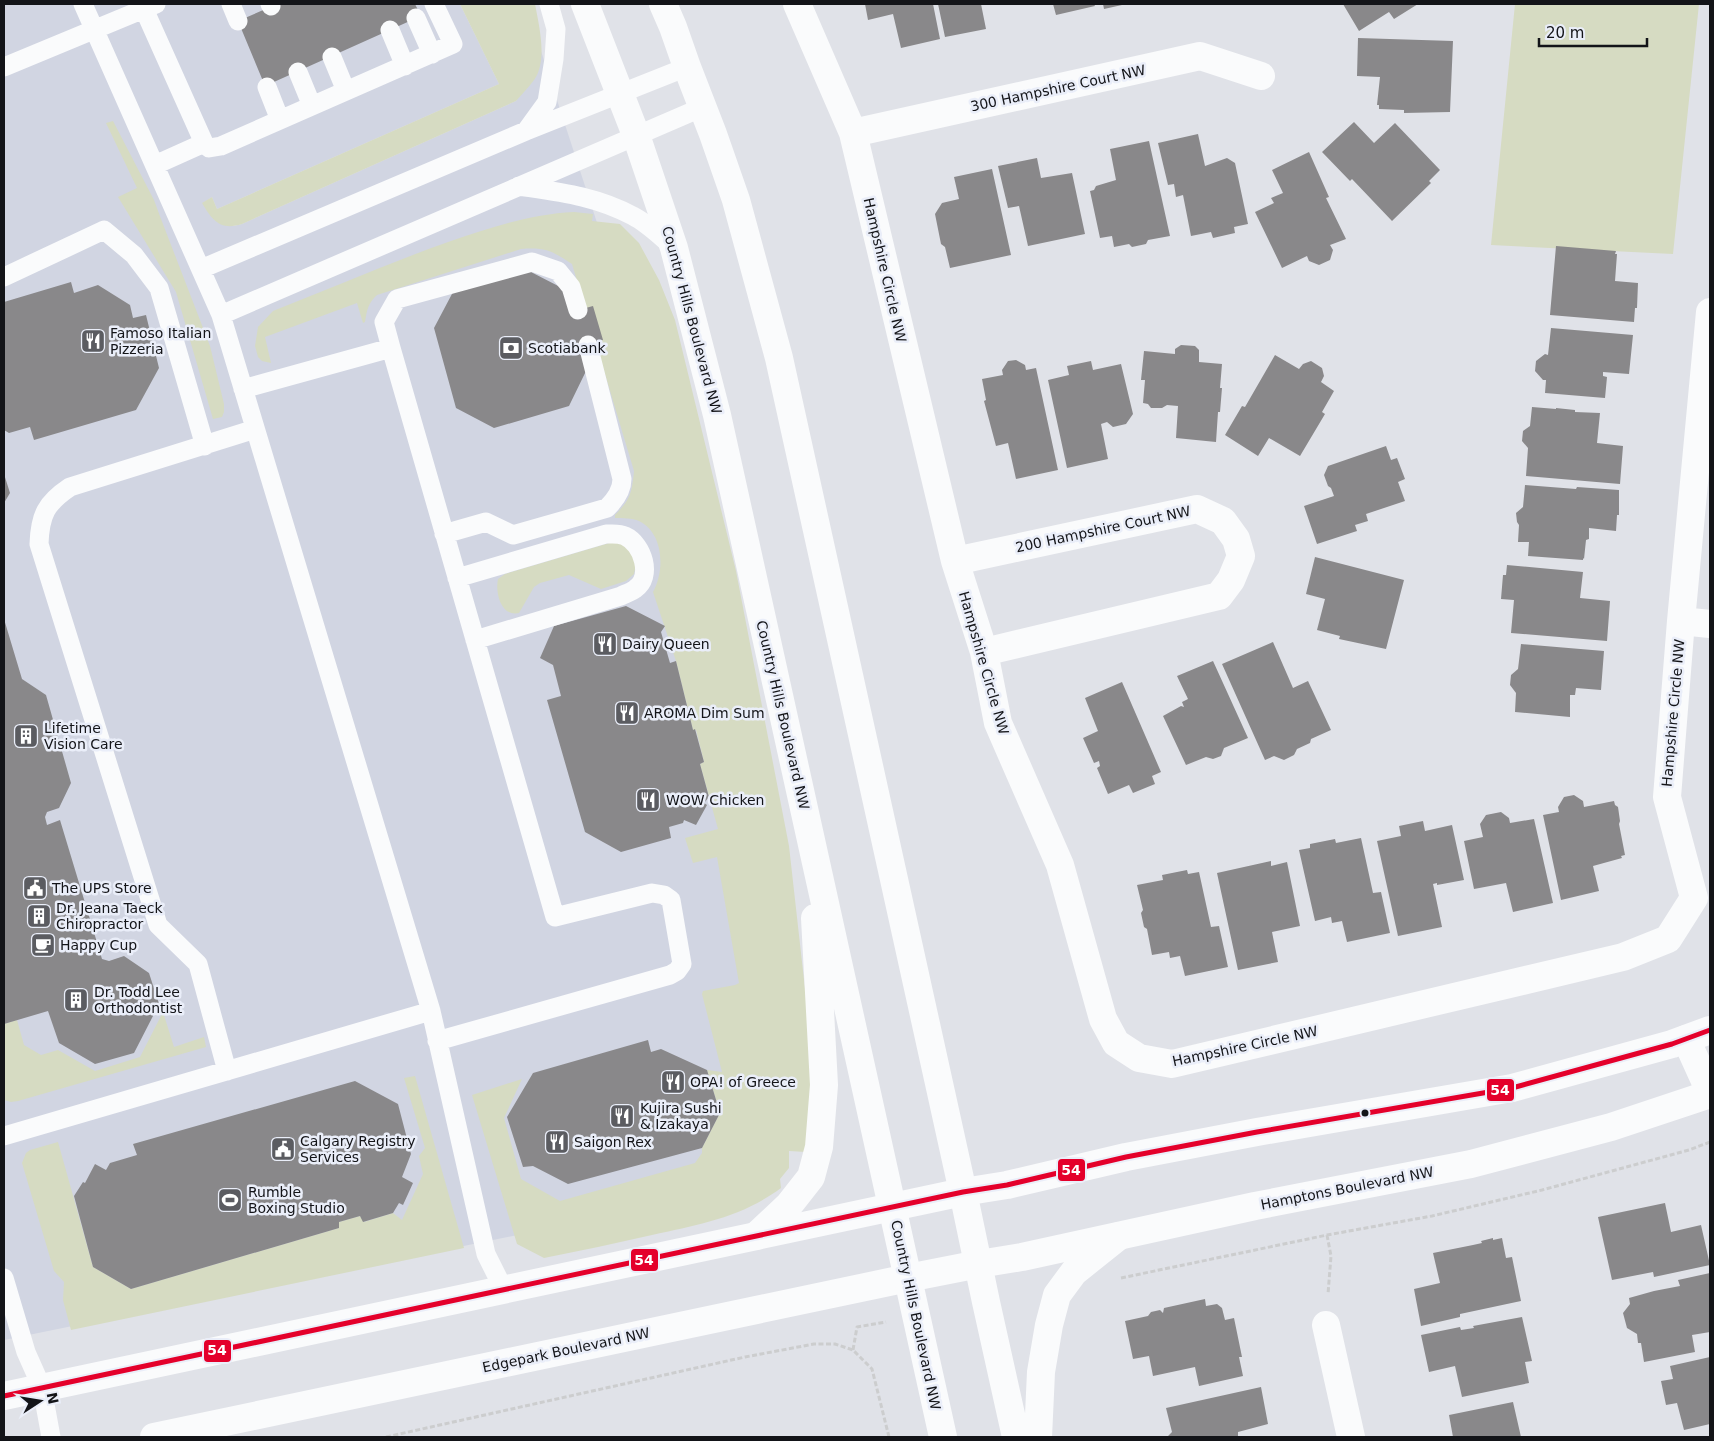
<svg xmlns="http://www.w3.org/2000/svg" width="1714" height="1441" font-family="'DejaVu Sans',sans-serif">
	<rect width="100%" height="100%" fill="#e0e2e8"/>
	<path fill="#d1d5e2" d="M 4,4 L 460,4 L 499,84 L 217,209 L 212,197 L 203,203 L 227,226 L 234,226 L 242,224 L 516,101 L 539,64 L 541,51 L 602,238 L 620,286 L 784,1163 L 532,1232 L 4,1340 Z"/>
	<path fill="#d6dbc2" d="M 460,4 L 535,4 C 539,26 548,60 534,80 C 529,87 522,94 516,101 L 242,224 C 220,231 212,220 202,203 L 212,197 L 217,209 L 499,84 Z
		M 1515,4 L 1699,4 L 1673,254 L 1491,245 Z
		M 113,121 L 154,200 L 161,219 L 210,346 L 224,404 L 224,412 L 222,417 L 213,419 L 176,292 L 118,197 L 137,188 L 106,123 Z
		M 574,212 L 593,214 L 592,221 L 620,224 L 639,243 L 659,280 L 675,320 L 736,571 L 789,846 L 812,1051 L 812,1101 L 806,1152 L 789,1151 L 789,1168 L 780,1179 L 781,1188 C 740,1218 700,1224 652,1235 C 616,1243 580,1251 544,1258 L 517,1244 L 472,1095 L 522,1079 L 504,1118 L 521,1179 L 560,1201 L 695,1163 L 702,1153 L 702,1148 L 720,1113 L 707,1070 L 722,1072 L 702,994 L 703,991 L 735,985 L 739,983 L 717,857 L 693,863 L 685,838 L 718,829 L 700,764 L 704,762 L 696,730 L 693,730 L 676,661 L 653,592 C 665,571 664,533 639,521 C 632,518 622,518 615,518 L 615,515 C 630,500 632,493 634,471 L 572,264 C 552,251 546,247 521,249 L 377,295 C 368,303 367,310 365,322 L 363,323 L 357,303 L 265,337 L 271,363 L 262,361 L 258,357 L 255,346 L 258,327 L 273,311 C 332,288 391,262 451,241 C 491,227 532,214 574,212 Z
		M 616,541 L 630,546 L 636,564 L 634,574 L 626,581 L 601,589 L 569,575 L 540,583 L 534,587 L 519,613 C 501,617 495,593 498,579 L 505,574 Z
		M 163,1012 L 174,1047 L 204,1037 L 206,1047 L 18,1101 L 11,1102 L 4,1100 L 4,1024 L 17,1020 L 24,1045 L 41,1055 L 58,1050 L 95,1071 L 140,1057 Z
		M 415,1076 L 464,1248 L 71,1330 L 63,1300 L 64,1282 L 54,1271 L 22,1163 L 26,1153 L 30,1150 L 58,1142 L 93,1267 L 131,1289 L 339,1228 L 339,1222 L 360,1216 L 364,1222 L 393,1213 L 402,1220 L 423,1174 L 419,1156 L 425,1148 L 404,1078 Z"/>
	<path fill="#89888a" d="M 277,4 L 415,4 L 421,16 L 265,86 L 238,21 Z
		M 865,4 L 933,4 L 940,39 L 901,48 L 893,14 L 868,20 Z
		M 938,4 L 981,4 L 986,29 L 945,37 Z
		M 1053,4 L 1094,4 L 1095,6 L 1056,15 Z
		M 1103,4 L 1122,4 L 1122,5 L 1104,9 Z
		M 1343,4 L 1418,4 L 1394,19 L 1389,12 L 1359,31 Z
		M 1358,38 L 1453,41 L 1450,112 L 1404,113 L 1404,110 L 1379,109 L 1379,105 L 1377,105 L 1380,77 L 1357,76 Z
		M 1354,122 L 1374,143 L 1395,123 L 1440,170 L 1429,181 L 1431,183 L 1392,221 L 1352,179 L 1350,181 L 1322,152 Z
		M 1198,134 L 1205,166 L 1227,158 L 1235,163 L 1248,224 L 1234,227 L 1235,233 L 1213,238 L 1211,232 L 1191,236 L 1183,195 L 1176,197 L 1174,184 L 1168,185 L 1158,143 Z
		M 1149,141 L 1170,236 L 1148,240 L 1146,244 L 1132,247 L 1129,244 L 1114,247 L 1112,236 L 1100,238 L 1090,191 L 1094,190 L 1096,186 L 1116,180 L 1110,149 Z
		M 1309,152 L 1329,197 L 1326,198 L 1346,239 L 1330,245 L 1333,250 L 1330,260 L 1319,265 L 1309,261 L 1307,256 L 1282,268 L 1255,212 L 1274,203 L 1271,198 L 1283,193 L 1272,170 Z
		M 1037,158 L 1041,178 L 1072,173 L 1085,234 L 1028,246 L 1019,206 L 1008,208 L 998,166 Z
		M 992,169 L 1011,255 L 950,268 L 945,247 L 941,244 L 935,214 L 942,203 L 959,199 L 954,177 Z
		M 1556,246 L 1616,251 L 1615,254 L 1617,254 L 1615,281 L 1638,283 L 1637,308 L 1635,308 L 1634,322 L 1550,315 Z
		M 529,271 L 566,290 L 571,312 L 593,306 L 603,340 L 581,347 L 587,369 L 569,406 L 494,428 L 456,408 L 434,328 L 453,292 Z
		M 71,282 L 74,293 L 98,285 L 130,305 L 133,318 L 146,315 L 159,368 L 136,410 L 34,440 L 30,427 L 9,433 L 4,430 L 4,302 Z
		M 1551,328 L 1633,335 L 1629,374 L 1603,372 L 1603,376 L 1607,377 L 1605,398 L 1545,393 L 1546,380 L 1543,380 L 1535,371 L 1536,361 L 1545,354 L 1548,355 Z
		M 1181,345 L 1195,346 L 1199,350 L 1199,362 L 1222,364 L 1220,388 L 1222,388 L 1220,412 L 1218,412 L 1216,442 L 1176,438 L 1178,406 L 1167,405 L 1162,408 L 1151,408 L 1148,404 L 1143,403 L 1145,380 L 1141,380 L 1144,351 L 1175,354 L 1175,349 Z
		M 1275,355 L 1299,369 L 1303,364 L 1311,361 L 1322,368 L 1324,376 L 1321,382 L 1334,391 L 1322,412 L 1325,414 L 1300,456 L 1269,438 L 1258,456 L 1225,435 L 1242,406 L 1245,407 Z
		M 1016,360 L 1025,365 L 1026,370 L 1036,368 L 1058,470 L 1016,479 L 1008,443 L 996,446 L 984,401 L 986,400 L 982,379 L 1003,375 L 1002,370 L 1008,361 Z
		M 1091,361 L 1093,370 L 1121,364 L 1133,414 L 1126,424 L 1113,427 L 1107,422 L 1101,424 L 1108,459 L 1067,468 L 1048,380 L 1069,375 L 1067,366 Z
		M 1532,407 L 1556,409 L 1556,408 L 1575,410 L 1575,412 L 1600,413 L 1597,443 L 1623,446 L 1620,484 L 1526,476 L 1528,448 L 1522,441 L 1523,431 L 1530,426 Z
		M 1386,446 L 1391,460 L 1397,458 L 1405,479 L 1398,482 L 1405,501 L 1366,514 L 1368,521 L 1355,525 L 1357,531 L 1317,544 L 1304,506 L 1334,496 L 1331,488 L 1328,486 L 1324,475 L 1328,466 Z
		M 4,474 L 10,493 L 4,503 Z
		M 1525,485 L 1576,489 L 1577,487 L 1619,490 L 1619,515 L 1617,515 L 1616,531 L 1589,528 L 1589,539 L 1586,540 L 1584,559 L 1583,558 L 1583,560 L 1528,556 L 1529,542 L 1518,542 L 1519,525 L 1517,522 L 1516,513 L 1523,507 Z
		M 1315,557 L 1404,580 L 1386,649 L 1339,639 L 1340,636 L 1317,630 L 1325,599 L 1306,594 Z
		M 1507,565 L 1583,572 L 1580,598 L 1610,601 L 1607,641 L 1511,633 L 1514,600 L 1501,599 L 1503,575 L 1506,575 Z
		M 626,606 L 665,626 L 661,632 L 670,663 L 676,661 L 693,730 L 695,729 L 704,762 L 700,764 L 709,797 L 704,803 L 707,805 L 696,825 L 684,820 L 683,823 L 669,827 L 671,838 L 621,852 L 585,832 L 547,700 L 561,696 L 553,665 L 540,658 L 554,626 Z
		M 4,619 L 22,679 L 46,695 L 71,783 L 59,808 L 47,812 L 45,817 L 47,825 L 60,820 L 102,959 L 109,961 L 124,956 L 149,973 L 161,1010 L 152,1012 L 153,1016 L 134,1053 L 95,1064 L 59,1043 L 48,1011 L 4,1024 Z
		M 1273,642 L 1293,688 L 1308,681 L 1331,730 L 1311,739 L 1310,743 L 1297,749 L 1294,755 L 1284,760 L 1274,756 L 1265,760 L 1222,664 Z
		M 1521,644 L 1604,651 L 1601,690 L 1576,688 L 1575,695 L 1570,695 L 1570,717 L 1515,712 L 1516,693 L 1510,685 L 1511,675 L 1518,669 Z
		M 1213,661 L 1248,738 L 1224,748 L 1221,756 L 1213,759 L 1206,757 L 1186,765 L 1163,716 L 1181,706 L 1184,707 L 1182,702 L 1188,699 L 1177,676 Z
		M 1122,682 L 1161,772 L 1152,776 L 1155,784 L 1133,793 L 1129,785 L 1108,794 L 1097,768 L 1100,766 L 1099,761 L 1094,763 L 1083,738 L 1098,731 L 1085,698 Z
		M 1574,795 L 1583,801 L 1584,807 L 1614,801 L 1615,805 L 1618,807 L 1620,821 L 1619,824 L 1625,855 L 1621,856 L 1622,858 L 1593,866 L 1599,891 L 1561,900 L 1543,815 L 1559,812 L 1558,807 L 1564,797 Z
		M 1501,812 L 1509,818 L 1510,823 L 1534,819 L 1553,903 L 1513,912 L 1506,883 L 1474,889 L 1464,841 L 1483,837 L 1480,824 L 1486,815 Z
		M 1423,821 L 1425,831 L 1452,825 L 1464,880 L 1437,885 L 1437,883 L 1433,884 L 1442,927 L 1398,936 L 1377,841 L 1401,836 L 1399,826 Z
		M 1361,838 L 1373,893 L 1381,892 L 1390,933 L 1347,942 L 1342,921 L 1332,923 L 1331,917 L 1315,921 L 1299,850 L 1310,848 L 1310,844 L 1335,839 L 1336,843 Z
		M 1271,861 L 1271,866 L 1287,862 L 1300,926 L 1272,932 L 1278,962 L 1238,970 L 1217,873 Z
		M 1187,870 L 1188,874 L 1199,872 L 1211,927 L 1219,926 L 1228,967 L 1185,976 L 1180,956 L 1170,958 L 1169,952 L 1152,955 L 1147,929 L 1144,927 L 1141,913 L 1143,910 L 1137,885 L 1163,880 L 1162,875 Z
		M 648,1040 L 651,1052 L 661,1049 L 707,1070 L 720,1113 L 702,1148 L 568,1184 L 533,1166 L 523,1167 L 507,1117 L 533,1073 Z
		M 355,1081 L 398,1104 L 411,1154 L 402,1177 L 413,1183 L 403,1205 L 399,1203 L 393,1213 L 363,1222 L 360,1216 L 339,1222 L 339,1228 L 131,1289 L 93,1267 L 74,1196 L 83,1182 L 85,1183 L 95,1164 L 106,1170 L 110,1163 L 137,1155 L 133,1144 Z
		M 1665,1203 L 1671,1232 L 1701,1225 L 1710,1265 L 1654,1277 L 1653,1272 L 1612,1280 L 1598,1217 Z
		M 1493,1238 L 1493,1240 L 1502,1238 L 1506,1258 L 1512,1257 L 1521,1301 L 1460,1314 L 1460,1317 L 1421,1326 L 1414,1289 L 1440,1283 L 1433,1253 L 1473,1245 L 1482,1243 L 1481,1241 Z
		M 1710,1273 L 1710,1332 L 1692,1335 L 1695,1352 L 1644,1362 L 1641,1343 L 1638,1343 L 1637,1334 L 1627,1328 L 1623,1313 L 1630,1304 L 1629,1298 L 1654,1291 L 1680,1286 L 1678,1280 Z
		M 1205,1299 L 1206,1306 L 1217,1304 L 1222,1308 L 1225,1320 L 1234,1318 L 1242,1357 L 1239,1357 L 1243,1376 L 1199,1386 L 1195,1367 L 1153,1376 L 1149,1356 L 1133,1359 L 1125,1321 L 1148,1316 L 1151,1312 L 1160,1310 L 1163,1313 L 1164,1308 Z
		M 1522,1317 L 1532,1361 L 1525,1362 L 1529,1383 L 1462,1397 L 1455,1366 L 1429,1372 L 1421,1335 L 1460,1327 L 1461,1330 L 1474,1328 L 1473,1326 Z
		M 1710,1357 L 1710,1424 L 1684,1430 L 1677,1403 L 1666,1405 L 1661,1381 L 1673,1379 L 1670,1366 Z
		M 1261,1387 L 1268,1424 L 1238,1432 L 1238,1437 L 1167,1437 L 1172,1432 L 1166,1408 Z
		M 1513,1402 L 1521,1437 L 1453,1437 L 1449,1415 Z"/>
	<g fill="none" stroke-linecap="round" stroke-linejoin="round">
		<path stroke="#cccdce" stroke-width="3" stroke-dasharray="5 2.5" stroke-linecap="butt" d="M 1327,1235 L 1331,1256 L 1328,1294
			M 1121,1278 L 1327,1235 L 1432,1216 L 1542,1190 L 1689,1150 L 1710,1142
			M 853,1350 L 857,1327 L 886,1322
			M 386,1437 L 745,1357 L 814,1344 L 835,1344 L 853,1350 L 872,1369 L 889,1437"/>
		<path stroke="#fafbfc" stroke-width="19" d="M 83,4 L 221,315 L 431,1011 L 486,1254 L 504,1290
			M 231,4 L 238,21
			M 270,4 L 271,6
			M 144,9 L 204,143
			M 416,18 L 432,54
			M 390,30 L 405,66
			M 332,57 L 346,91
			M 4,67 L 156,4
			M 298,72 L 312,106
			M 267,87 L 280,120
			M 526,131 L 547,102 L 554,59 L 556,29 L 549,4
			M 155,165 L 204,143 L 209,148 L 221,146 L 453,44 L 434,4
			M 519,186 C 559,192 596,196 633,216 C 647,223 660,236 672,246
			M 201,269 L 526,131 L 687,67
			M 4,277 L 104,230 L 134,255 L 159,288 L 205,446
			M 221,315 L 703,107
			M 391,348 L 384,322 L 397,299 L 532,262 L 558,271 L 571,287 L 578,310
			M 243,389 L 391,348 L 555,917 L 652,893 L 664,895 L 671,900 L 682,964 L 677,971 L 670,975 L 437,1041
			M 444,534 L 486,522 L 513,535 L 607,508 C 615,500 622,491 622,479 L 588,345
			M 457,578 L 606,534 C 612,534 619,533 625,536 C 643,544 653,577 635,589 C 631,592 625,594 621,596 L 475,640
			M 227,1071 L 198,964 L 158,925 L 39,544 C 40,515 46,503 70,487 L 255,429
			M 4,1136 L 431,1011
			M 4,1278 L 26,1352 L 42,1388 L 51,1437"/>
		<path stroke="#fafbfc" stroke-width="28" d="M 797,4 L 853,133 L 955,561 L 984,652 L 998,723 L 1060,865 L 1103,1019 L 1116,1043 L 1139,1058 L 1172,1064 L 1623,957 L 1668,939 L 1694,898 L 1667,797 L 1681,621 L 1710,312
			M 853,133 L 1200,56 L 1261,76
			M 955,561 L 1197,509 L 1223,521 L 1236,539 L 1241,556 L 1231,580 L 1219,596 L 984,652
			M 1681,621 L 1710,624
			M 1686,1039 L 1710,1092
			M 1326,1325 L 1351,1437"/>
		<path stroke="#fafbfc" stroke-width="28" d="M 4,1396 L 963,1192 L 1007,1185 L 1126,1157 L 1257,1132 L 1512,1088 L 1672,1044 L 1710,1030
			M 154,1437 L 908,1278 L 979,1264 L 1022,1257 L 1255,1206 L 1471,1164 L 1611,1127 L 1710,1094"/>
		<path stroke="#fafbfc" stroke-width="28" d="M 585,4 L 636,135 L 674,248 L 717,415 L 943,1437
			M 663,4 L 673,27 L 687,67 L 713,134 L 736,200 L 779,358 L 963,1192 L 986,1302 L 1016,1437
			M 756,1236 L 789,1205 L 811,1177 L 819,1147 L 824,1085 L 815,918
			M 1038,1437 L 1041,1372 L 1049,1325 L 1057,1295 L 1074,1272 L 1119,1236"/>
		<defs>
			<path id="bus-1" d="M 4,1396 L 963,1192 L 1007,1185 L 1126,1157 L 1257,1132 L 1512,1088 L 1672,1044 L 1710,1030"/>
		</defs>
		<use href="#bus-1" stroke="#eaeef9" stroke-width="9"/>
		<use href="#bus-1" stroke="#e4002b" stroke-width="5"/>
	</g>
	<defs>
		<symbol id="restaurant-square" viewBox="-11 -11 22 22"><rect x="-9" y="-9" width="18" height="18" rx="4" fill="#5b5c61" stroke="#eaeef9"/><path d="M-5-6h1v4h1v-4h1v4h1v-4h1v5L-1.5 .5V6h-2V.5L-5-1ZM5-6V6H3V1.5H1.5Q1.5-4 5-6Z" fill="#fff"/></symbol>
		<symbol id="bank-square" viewBox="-11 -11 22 22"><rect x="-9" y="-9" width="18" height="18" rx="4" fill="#5b5c61" stroke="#eaeef9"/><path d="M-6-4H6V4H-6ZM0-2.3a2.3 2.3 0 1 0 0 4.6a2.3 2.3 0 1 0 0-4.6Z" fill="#fff"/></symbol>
		<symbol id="building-square" viewBox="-11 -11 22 22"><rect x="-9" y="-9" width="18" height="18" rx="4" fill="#5b5c61" stroke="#eaeef9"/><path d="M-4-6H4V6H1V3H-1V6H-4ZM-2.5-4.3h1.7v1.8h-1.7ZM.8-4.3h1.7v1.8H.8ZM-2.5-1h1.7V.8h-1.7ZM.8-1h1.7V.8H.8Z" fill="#fff"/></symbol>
		<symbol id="civic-square" viewBox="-11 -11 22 22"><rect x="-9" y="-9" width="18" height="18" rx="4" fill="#5b5c61" stroke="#eaeef9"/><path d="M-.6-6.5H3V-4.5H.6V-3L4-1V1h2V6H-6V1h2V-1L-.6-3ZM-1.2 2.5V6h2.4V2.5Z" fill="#fff"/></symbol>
		<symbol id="cafe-square" viewBox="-11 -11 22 22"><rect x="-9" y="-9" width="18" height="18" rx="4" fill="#5b5c61" stroke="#eaeef9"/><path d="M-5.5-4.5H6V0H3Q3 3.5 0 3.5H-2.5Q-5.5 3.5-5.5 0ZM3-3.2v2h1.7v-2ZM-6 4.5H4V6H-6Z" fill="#fff"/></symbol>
		<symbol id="stadium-square" viewBox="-11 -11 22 22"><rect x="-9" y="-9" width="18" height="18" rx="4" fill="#5b5c61" stroke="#eaeef9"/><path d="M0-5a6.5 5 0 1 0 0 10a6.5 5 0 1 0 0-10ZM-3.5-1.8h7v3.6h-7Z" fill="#fff"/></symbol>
	</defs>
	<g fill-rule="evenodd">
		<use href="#restaurant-square" x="79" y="327" width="28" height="28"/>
		<use href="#bank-square" x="497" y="334" width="28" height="28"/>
		<use href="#restaurant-square" x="591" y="630" width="28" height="28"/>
		<use href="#restaurant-square" x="613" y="699" width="28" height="28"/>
		<use href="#building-square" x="12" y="722" width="28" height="28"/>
		<use href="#restaurant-square" x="634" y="786" width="28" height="28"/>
		<use href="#civic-square" x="21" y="874" width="28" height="28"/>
		<use href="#building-square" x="25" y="902" width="28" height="28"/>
		<use href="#cafe-square" x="29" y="931" width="28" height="28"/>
		<use href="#building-square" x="62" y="986" width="28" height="28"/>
		<use href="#restaurant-square" x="659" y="1068" width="28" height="28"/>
		<use href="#restaurant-square" x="608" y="1102" width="28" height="28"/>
		<use href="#restaurant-square" x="543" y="1128" width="28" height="28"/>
		<use href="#civic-square" x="269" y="1135" width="28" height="28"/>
		<use href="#stadium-square" x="216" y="1186" width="28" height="28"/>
	</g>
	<circle fill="#131418" stroke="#eaeef9" stroke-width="2" cx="1365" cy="1113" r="4.5"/>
	<g text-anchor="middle" stroke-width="5" stroke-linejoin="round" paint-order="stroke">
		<g font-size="14" fill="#131418" stroke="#eaeef9">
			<text transform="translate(1058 88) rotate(-12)" y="5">300 Hampshire Court NW</text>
			<text transform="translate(885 270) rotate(77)" y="5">Hampshire Circle NW</text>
			<text transform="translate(692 320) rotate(75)" y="5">Country Hills Boulevard NW</text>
			<text transform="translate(1103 529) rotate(-12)" y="5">200 Hampshire Court NW</text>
			<text transform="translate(984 663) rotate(74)" y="5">Hampshire Circle NW</text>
			<text transform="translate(1673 713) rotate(-85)" y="5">Hampshire Circle NW</text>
			<text transform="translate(783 715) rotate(77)" y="5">Country Hills Boulevard NW</text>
			<text transform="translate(1245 1046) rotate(-12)" y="5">Hampshire Circle NW</text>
			<text transform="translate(1347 1188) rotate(-11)" y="5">Hamptons Boulevard NW</text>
			<text transform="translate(916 1315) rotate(78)" y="5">Country Hills Boulevard NW</text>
			<text transform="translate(566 1350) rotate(-12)" y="5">Edgepark Boulevard NW</text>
		</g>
		<g font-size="14" fill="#131418" stroke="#eaeef9" text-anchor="start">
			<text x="110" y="338">Famoso Italian<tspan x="110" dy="16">Pizzeria</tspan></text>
			<text x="528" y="353">Scotiabank</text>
			<text x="622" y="649">Dairy Queen</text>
			<text x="644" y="718">AROMA Dim Sum</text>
			<text x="44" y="733">Lifetime<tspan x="44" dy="16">Vision Care</tspan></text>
			<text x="666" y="805">WOW Chicken</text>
			<text x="52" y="893">The UPS Store</text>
			<text x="56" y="913">Dr. Jeana Taeck<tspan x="56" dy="16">Chiropractor</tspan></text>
			<text x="60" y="950">Happy Cup</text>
			<text x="94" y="997">Dr. Todd Lee<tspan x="94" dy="16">Orthodontist</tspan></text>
			<text x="690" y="1087">OPA! of Greece</text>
			<text x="640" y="1113">Kujira Sushi<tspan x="640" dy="16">&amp; Izakaya</tspan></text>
			<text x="300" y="1146">Calgary Registry<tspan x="300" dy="16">Services</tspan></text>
			<text x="574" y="1147">Saigon Rex</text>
			<text x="248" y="1197">Rumble<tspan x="248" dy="16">Boxing Studio</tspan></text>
		</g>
	</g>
	<g stroke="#eaeef9" stroke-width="2">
		<rect x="1486" y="1078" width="29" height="24" rx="5" fill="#e4002b"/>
		<rect x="1057" y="1158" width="29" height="24" rx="5" fill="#e4002b"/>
		<rect x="630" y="1248" width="29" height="24" rx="5" fill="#e4002b"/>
		<rect x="203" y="1339" width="29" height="24" rx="5" fill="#e4002b"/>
	</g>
	<g font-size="14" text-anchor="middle" font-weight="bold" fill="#fff">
		<text x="1500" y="1095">54</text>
		<text x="1071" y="1175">54</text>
		<text x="644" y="1265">54</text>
		<text x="217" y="1355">54</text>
	</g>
	<rect width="1714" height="1441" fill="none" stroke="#131418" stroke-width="10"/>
	<g transform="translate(40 1401) rotate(78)" stroke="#eaeef9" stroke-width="4" paint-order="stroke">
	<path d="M0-4L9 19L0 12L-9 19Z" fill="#131418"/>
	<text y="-8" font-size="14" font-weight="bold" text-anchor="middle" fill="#131418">N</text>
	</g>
	<path d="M1539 38v8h108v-8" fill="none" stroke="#131418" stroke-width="2.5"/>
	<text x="1546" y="38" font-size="15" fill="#131418" stroke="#eaeef9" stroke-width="4" paint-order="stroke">20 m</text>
</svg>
